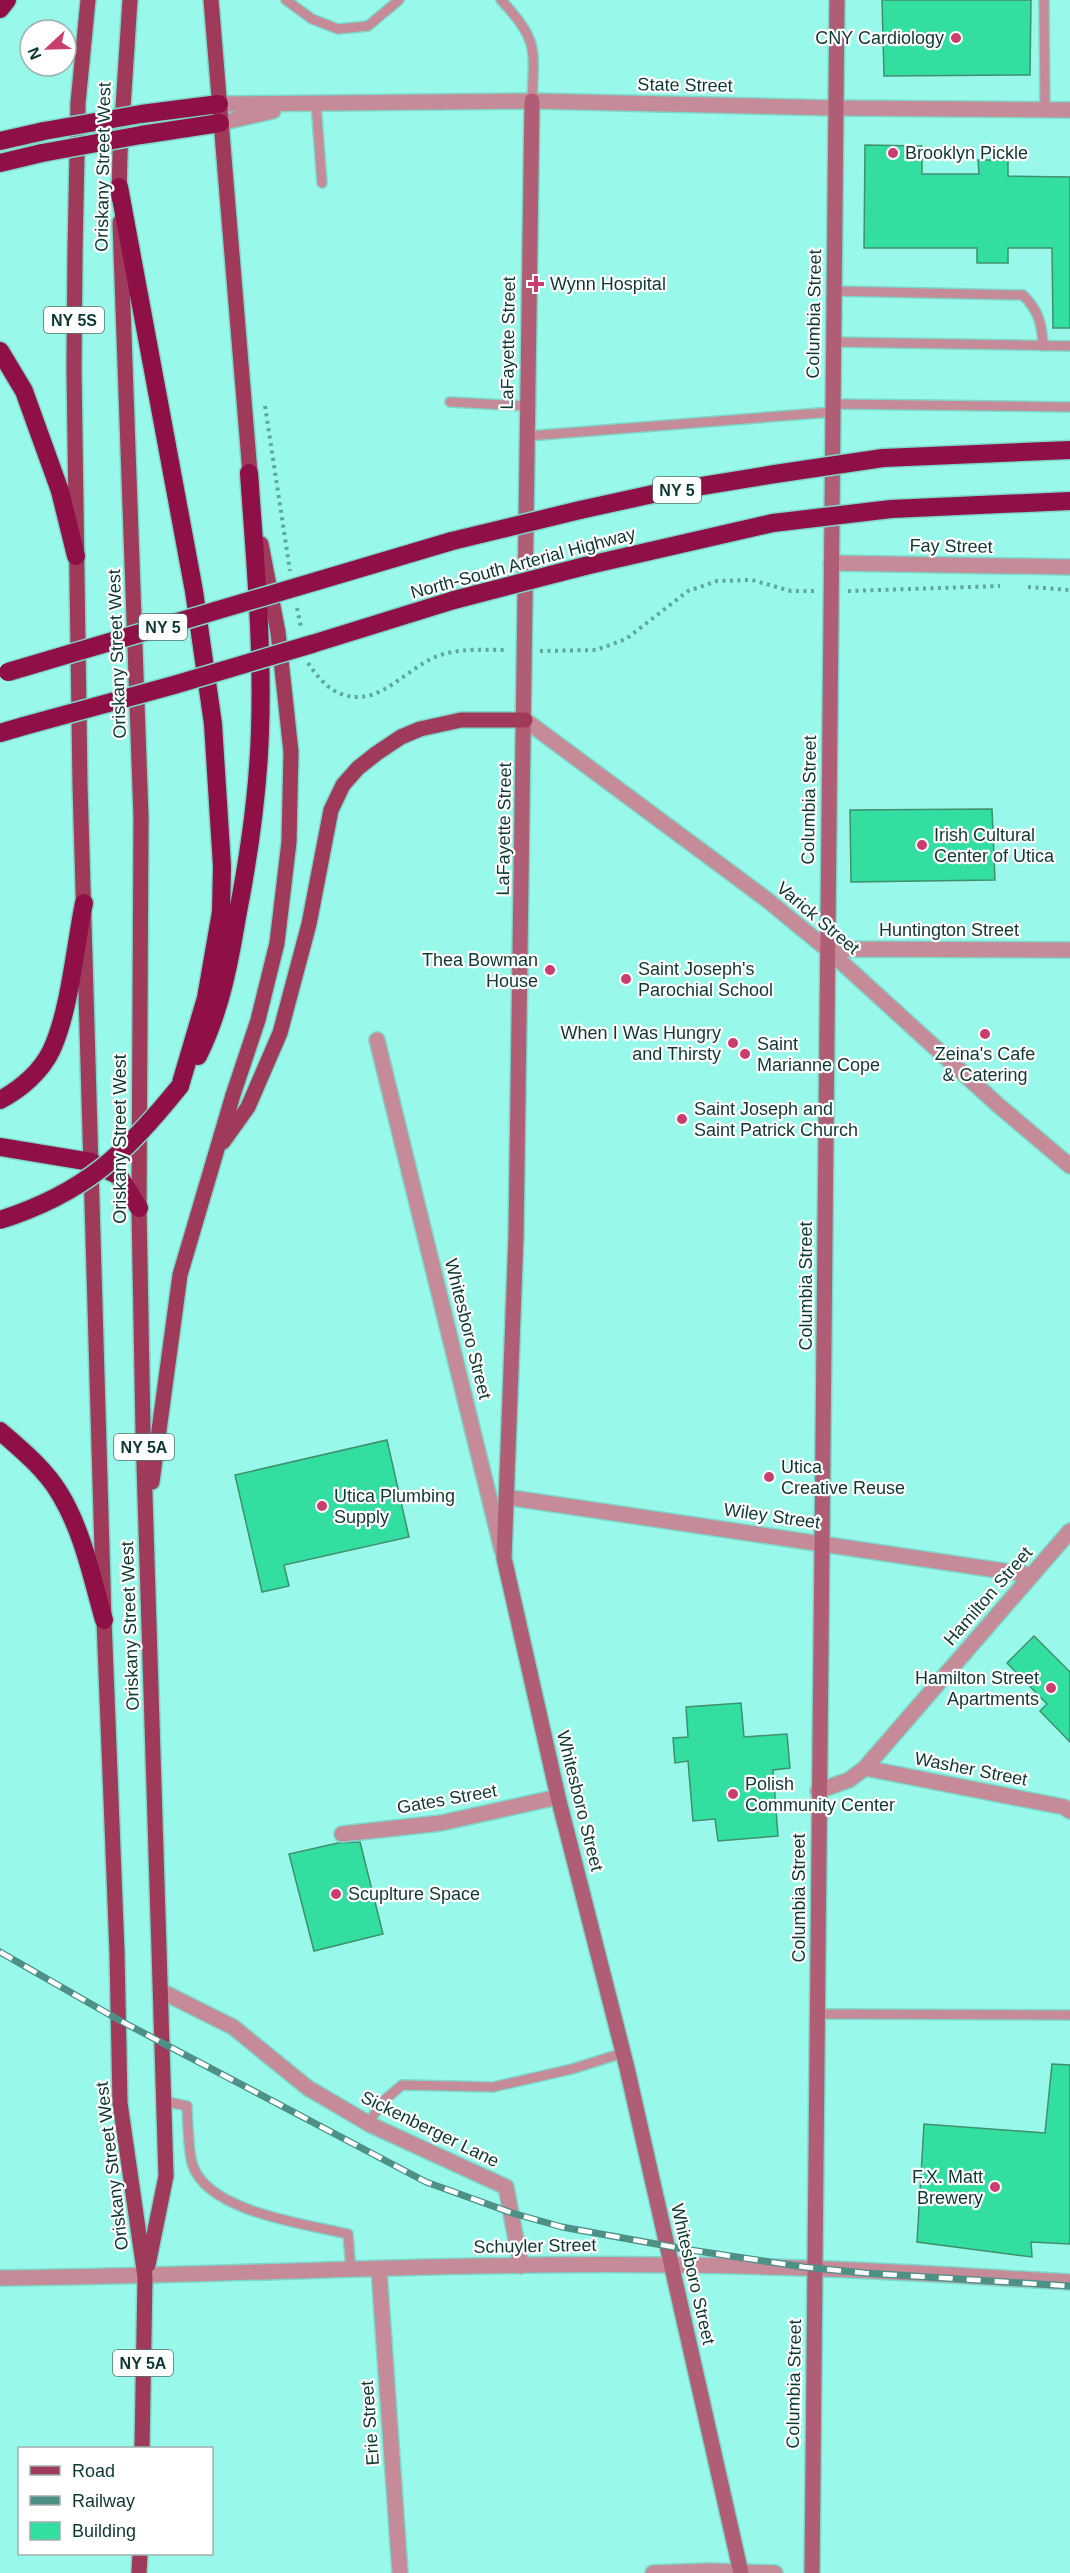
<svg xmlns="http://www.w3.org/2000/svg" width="1070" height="2573" font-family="Helvetica,sans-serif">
	<rect width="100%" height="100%" fill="#98f9ea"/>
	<path fill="#32dea0" stroke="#408f6e" stroke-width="1.5" d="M 882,0 L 1031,0 L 1030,75 L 884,76 Z
		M 865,145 L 922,146 L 922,174 L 979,174 L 978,160 L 1008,160 L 1008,176 L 1070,177 L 1070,328 L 1053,328 L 1052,248 L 1008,248 L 1008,263 L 977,263 L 977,248 L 864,248 Z
		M 992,809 L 995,880 L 851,882 L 850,810 Z
		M 387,1440 L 409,1537 L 284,1565 L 289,1586 L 262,1592 L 235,1475 Z
		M 1034,1636 L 1070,1672 L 1070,1742 L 1040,1711 L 1047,1704 L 1007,1663 Z
		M 741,1703 L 744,1737 L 787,1734 L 790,1768 L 773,1770 L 778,1836 L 718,1841 L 715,1819 L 693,1821 L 688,1761 L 675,1763 L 673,1738 L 688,1737 L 686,1707 Z
		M 360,1842 L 383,1934 L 314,1951 L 289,1854 L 338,1843 Z
		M 1052,2064 L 1070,2065 L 1070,2244 L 1031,2242 L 1032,2257 L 917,2242 L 924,2124 L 1045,2133 Z"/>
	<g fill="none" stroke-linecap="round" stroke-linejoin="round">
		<defs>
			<path id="lane" d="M 286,0 L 312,19 L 338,29 L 368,26 L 399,0
				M 501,0 C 539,40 534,49 532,101
				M 1044,0 L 1045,110
				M 316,104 L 322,183
				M 834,291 L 1023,295 C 1039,311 1042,324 1043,346
				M 833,342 L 1070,346
				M 450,402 L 526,406
				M 833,404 L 1070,407
				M 527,436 L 833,412
				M 818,2014 L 1070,2015
				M 164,2101 L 187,2106 C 188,2122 188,2153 193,2166 C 209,2212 306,2224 348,2234 L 351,2271
				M 369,2123 L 381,2103 L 402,2085 L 493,2087 L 572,2069 L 623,2053"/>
			<path id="street" d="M 219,104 L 532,101 L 836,108 L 1070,110
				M 220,123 L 273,111
				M 831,563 L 1070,567
				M 525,720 L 766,899 L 827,949 L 998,1105 L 1070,1166
				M 827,949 L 1070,950
				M 377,1040 L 502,1550
				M 506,1497 L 1031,1575
				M 865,1768 L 1064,1807 L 1070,1811
				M 818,1791 L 849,1780 L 865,1768 L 1070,1531
				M 342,1834 L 441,1823 L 558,1797
				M 161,1991 L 233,2027 L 308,2088 L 371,2125 L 506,2187 L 521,2266
				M 379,2270 L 400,2573
				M 0,2278 C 224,2276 448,2262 672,2265 C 805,2266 937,2274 1070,2282
				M 653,2573 L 709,2571 L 775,2573"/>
			<path id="secondary" d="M 532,101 L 516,1236 L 504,1558 L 558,1797 L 627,2068 L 741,2573
				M 812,2573 L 837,0"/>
			<path id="primary" d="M 88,0 L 78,103 L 75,252 L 74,369 L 80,784 L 104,1620 L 117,1952 L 120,2103 L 145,2277 L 142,2448
				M 211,0 L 251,485
				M 119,198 L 120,154 L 130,0
				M 120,222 L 141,817 L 139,1208 L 143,1431 L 166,2176 L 148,2265
				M 223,1142 L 248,1107 L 280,1033 L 309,924 L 331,810 L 343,785 L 358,768 L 377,753 L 401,737 L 420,729 L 461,720 L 525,720
				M 152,1482 L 180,1275 L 233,1095 L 258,1020 L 277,943 L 289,842 L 291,752 L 278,632 L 261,544
				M 139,2573 L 140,2554"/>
			<path id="highway" d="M 0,9 L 7,0
				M 141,114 L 219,104
				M 141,135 L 220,123
				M 0,141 L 44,131
				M 0,163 L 42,153
				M 119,187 L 194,591 L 213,724 L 222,866 L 221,912 L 206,998 L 180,1086
				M 0,351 L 24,391 L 60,491 L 76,556
				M 883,458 L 1070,450
				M 891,509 L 1070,501
				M 580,510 L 653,494 L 775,474
				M 585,566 L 773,523
				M 317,581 L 452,541
				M 312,644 L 454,600
				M 0,733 L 24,726
				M 198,1056 C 220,1012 229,965 237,917 C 249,856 258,793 260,732 C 263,645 255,559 249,473
				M 0,1100 C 21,1089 42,1071 52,1049 C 70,1009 75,947 84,903
				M 0,1147 L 91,1162 L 119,1176 L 139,1208
				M 0,1431 C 22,1450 45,1469 60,1494 C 83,1532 92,1578 104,1620"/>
		</defs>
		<use href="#lane" stroke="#7fd6c9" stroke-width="12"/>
		<use href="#street" stroke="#7fd6c9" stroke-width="18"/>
		<use href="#secondary" stroke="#7fd6c9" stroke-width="18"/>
		<use href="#primary" stroke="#7fd6c9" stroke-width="18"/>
		<use href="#highway" stroke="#7fd6c9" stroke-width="21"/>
		<path stroke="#5da79c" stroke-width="4" stroke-dasharray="3 4.5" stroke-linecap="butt" d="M 265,406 L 290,571
			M 1028,587 L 1070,590
			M 848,591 L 1000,586
			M 297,608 L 301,627
			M 540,651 L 596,650 L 626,639 L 688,591 L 717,581 L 752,580 L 791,591 L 814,591
			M 308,663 C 317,676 326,688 341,694 C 382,709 407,664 444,654 C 465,648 487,650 508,650"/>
		<use href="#lane" stroke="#c58b99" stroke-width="9"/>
		<use href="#street" stroke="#c58b99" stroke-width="15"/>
		<use href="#secondary" stroke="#b05e75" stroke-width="15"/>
		<use href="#primary" stroke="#a03a5b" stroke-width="15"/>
		<use href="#highway" stroke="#8f1046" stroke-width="18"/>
		<defs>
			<path id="rail" d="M 0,1952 L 119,2020 L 426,2182 L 512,2213 L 562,2227 L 684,2249 L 804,2267 L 865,2273 L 1070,2286"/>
		</defs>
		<use href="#rail" stroke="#4c9086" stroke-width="7"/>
		<use href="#rail" stroke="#fff" stroke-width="4.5" stroke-dasharray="14" stroke-linecap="butt"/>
		<defs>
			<path id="highway-bridge" d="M 44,131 L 141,114
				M 42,153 L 141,135
				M 775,474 L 883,458
				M 773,523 L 891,509
				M 452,541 L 580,510
				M 454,600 L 585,566
				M 8,672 L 317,581
				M 24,726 L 174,685 L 312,644
				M 0,1220 C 85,1193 125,1154 180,1086"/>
		</defs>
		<use href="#highway-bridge" stroke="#7fd6c9" stroke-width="21" stroke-linecap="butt"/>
		<use href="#highway-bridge" stroke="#8f1046" stroke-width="18"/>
	</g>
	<g fill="#ca3d6f" stroke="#fff" stroke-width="2">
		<circle cx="956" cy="38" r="6"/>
		<circle cx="893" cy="153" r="6"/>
		<path d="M533 275h6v6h6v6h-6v6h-6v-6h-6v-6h6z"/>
		<circle cx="922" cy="845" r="6"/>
		<circle cx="550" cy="970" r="6"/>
		<circle cx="626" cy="979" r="6"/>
		<circle cx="985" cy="1034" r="6"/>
		<circle cx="733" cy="1043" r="6"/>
		<circle cx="745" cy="1054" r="6"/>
		<circle cx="682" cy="1119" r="6"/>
		<circle cx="769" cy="1477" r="6"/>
		<circle cx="322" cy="1506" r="6"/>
		<circle cx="1051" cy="1688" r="6"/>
		<circle cx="733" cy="1794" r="6"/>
		<circle cx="336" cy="1894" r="6"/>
		<circle cx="995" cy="2187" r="6"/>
	</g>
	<g text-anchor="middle" stroke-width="4.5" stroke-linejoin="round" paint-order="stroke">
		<g fill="#fff" stroke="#567470" stroke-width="1.5">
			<rect x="44" y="307" width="60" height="26" rx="4.5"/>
			<rect x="653" y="477" width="48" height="26" rx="4.5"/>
			<rect x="139" y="614" width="48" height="26" rx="4.5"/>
			<rect x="114" y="1434" width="60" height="26" rx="4.5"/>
			<rect x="113" y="2350" width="60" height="26" rx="4.5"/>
		</g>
		<g font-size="16" font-weight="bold" fill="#0d3832">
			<text x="74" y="326">NY 5S</text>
			<text x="677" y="496">NY 5</text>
			<text x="163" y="633">NY 5</text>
			<text x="144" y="1453">NY 5A</text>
			<text x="143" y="2369">NY 5A</text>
		</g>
		<g font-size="18" fill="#0d3832" stroke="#fff" text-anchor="start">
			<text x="944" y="44" text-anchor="end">CNY Cardiology</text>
			<text x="905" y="159">Brooklyn Pickle</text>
			<text x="550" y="290">Wynn Hospital</text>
			<text x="934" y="841">Irish Cultural<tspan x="934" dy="21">Center of Utica</tspan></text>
			<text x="538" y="966" text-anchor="end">Thea Bowman<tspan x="538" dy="21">House</tspan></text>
			<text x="638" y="975">Saint Joseph's<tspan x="638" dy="21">Parochial School</tspan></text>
			<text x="721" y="1039" text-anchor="end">When I Was Hungry<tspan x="721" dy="21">and Thirsty</tspan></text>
			<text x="757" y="1050">Saint<tspan x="757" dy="21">Marianne Cope</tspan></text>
			<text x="985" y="1060" text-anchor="middle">Zeina's Cafe<tspan x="985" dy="21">&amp; Catering</tspan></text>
			<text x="694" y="1115">Saint Joseph and<tspan x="694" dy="21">Saint Patrick Church</tspan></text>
			<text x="781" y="1473">Utica<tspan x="781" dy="21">Creative Reuse</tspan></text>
			<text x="334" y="1502">Utica Plumbing<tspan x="334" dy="21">Supply</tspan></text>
			<text x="1039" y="1684" text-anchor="end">Hamilton Street<tspan x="1039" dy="21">Apartments</tspan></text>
			<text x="745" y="1790">Polish<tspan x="745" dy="21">Community Center</tspan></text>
			<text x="348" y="1900">Scuplture Space</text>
			<text x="983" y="2183" text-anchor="end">F.X. Matt<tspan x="983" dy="21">Brewery</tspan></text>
		</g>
		<g font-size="18" fill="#0d3832" stroke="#fff">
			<text transform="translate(685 85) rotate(1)" y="6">State Street</text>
			<text transform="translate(103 167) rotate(-89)" y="6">Oriskany Street West</text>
			<text transform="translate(814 314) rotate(-89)" y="6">Columbia Street</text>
			<text transform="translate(508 343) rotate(-89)" y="6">LaFayette Street</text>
			<text transform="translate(951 546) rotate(1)" y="6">Fay Street</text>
			<text transform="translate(523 563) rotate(-15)" y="6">North-South Arterial Highway</text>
			<text transform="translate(117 654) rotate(-92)" y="6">Oriskany Street West</text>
			<text transform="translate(809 800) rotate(-89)" y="6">Columbia Street</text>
			<text transform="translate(504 829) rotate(-89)" y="6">LaFayette Street</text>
			<text transform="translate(818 918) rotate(40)" y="6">Varick Street</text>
			<text x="949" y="936">Huntington Street</text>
			<text transform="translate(120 1139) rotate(-90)" y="6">Oriskany Street West</text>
			<text transform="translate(806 1286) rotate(-90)" y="6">Columbia Street</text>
			<text transform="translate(468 1329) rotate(76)" y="6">Whitesboro Street</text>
			<text transform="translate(772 1516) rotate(8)" y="6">Wiley Street</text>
			<text transform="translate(988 1596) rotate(-49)" y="6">Hamilton Street</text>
			<text transform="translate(130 1626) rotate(-92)" y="6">Oriskany Street West</text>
			<text transform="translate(971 1769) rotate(11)" y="6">Washer Street</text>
			<text transform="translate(447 1799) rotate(-10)" y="6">Gates Street</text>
			<text transform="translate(580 1801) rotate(76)" y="6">Whitesboro Street</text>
			<text transform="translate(799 1898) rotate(-90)" y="6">Columbia Street</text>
			<text transform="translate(430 2129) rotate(26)" y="6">Sickenberger Lane</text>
			<text transform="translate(112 2166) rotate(-97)" y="6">Oriskany Street West</text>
			<text transform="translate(535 2246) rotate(-1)" y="6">Schuyler Street</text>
			<text transform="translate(693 2274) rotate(77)" y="6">Whitesboro Street</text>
			<text transform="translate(794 2384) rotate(-89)" y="6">Columbia Street</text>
			<text transform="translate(370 2423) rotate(-94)" y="6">Erie Street</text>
		</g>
	</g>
	<rect x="18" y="2447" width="195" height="108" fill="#ffffff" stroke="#9eafad" stroke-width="1.5"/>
	<rect x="30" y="2466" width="30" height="9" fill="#a03a5b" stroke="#9eafad" stroke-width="1.5"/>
	<text x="72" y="2477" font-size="18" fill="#0d3832">Road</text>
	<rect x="30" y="2496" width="30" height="9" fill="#4c9086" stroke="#9eafad" stroke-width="1.5"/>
	<text x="72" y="2507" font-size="18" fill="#0d3832">Railway</text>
	<rect x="30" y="2522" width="30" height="18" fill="#32dea0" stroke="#9eafad" stroke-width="1.5"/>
	<text x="72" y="2537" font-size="18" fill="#0d3832">Building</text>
	<g transform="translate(48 48) rotate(248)"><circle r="28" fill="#ffffff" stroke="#9eafad" stroke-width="1.5"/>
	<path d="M0-4.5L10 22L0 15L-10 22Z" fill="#ca3d6f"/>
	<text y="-9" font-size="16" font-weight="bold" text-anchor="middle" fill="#0d3832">N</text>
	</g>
</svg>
